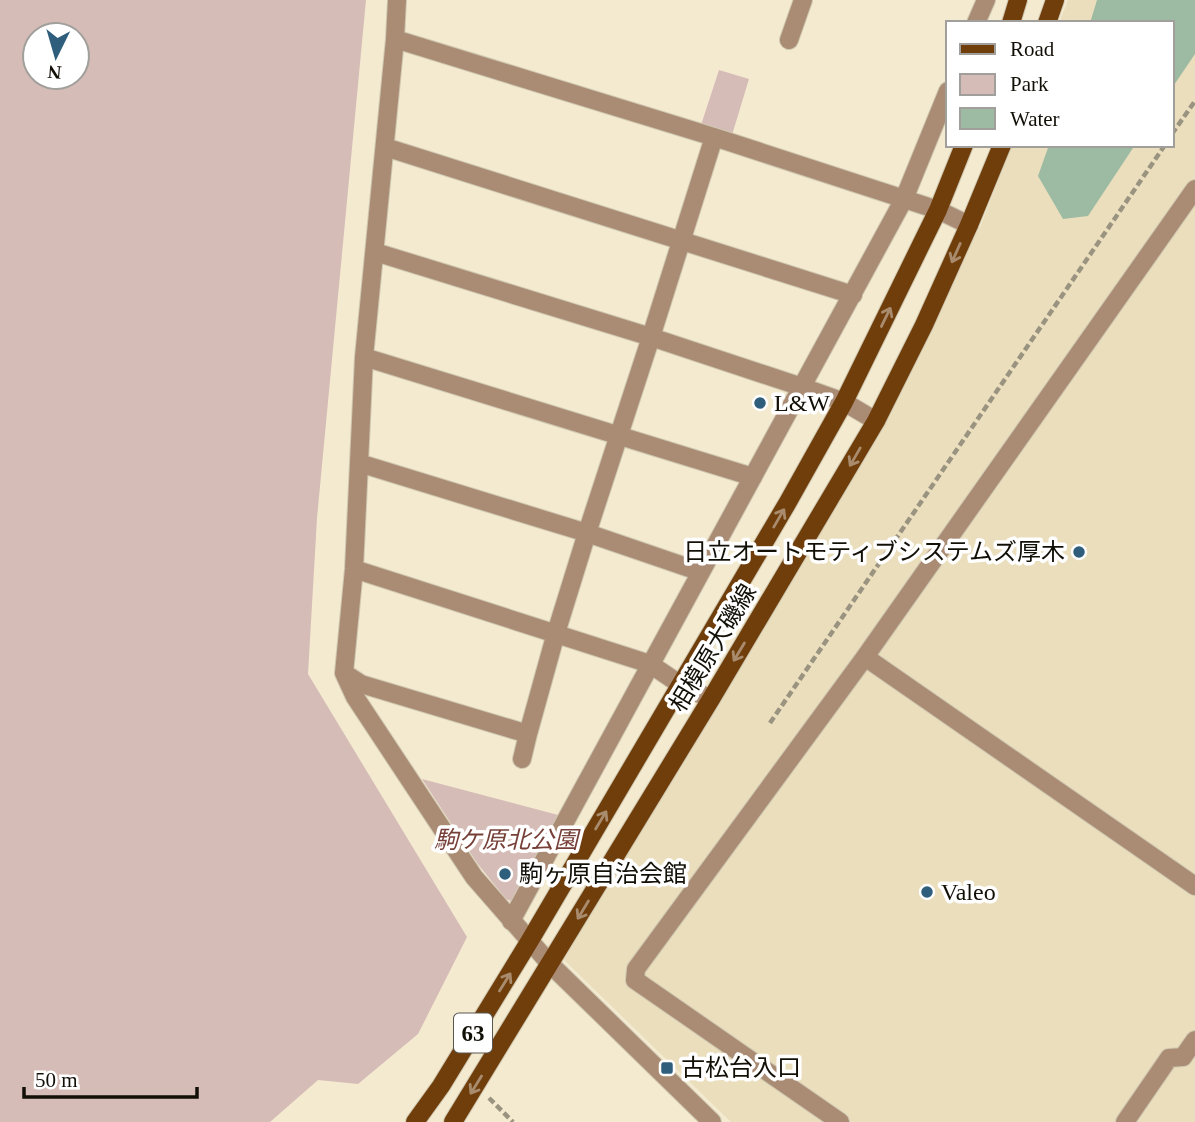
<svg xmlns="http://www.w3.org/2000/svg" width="1195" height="1122" font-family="'Times New Roman','Noto Sans JP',serif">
	<rect width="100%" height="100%" fill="#f3ead0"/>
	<path fill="#eadebd" d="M 1068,0 L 1195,0 L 1195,1122 L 731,1122 L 564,960 L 981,225 L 1012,145 L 1172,145 L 1172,23 L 1059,23 Z"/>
	<path fill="#d6bcb7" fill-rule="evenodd" d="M 0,0 L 366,0 L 317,518 L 308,674 L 467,937 L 418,1034 L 358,1084 L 318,1080 L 270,1122 L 0,1122 ZM 35,35 L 77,35 L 77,77 L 35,77 Z
		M 719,70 L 749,79 L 732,135 L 701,125 Z
		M 422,779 L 562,816 L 516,903 L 506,899 L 477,863 Z"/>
	<path fill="#9dbba2" d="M 1097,0 L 1195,0 L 1195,54 L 1172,88 L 1172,23 L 1090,23 Z
		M 1049,145 L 1135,145 L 1088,216 L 1063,219 L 1038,176 Z"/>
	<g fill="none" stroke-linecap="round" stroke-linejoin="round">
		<defs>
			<path id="minor" d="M 397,0 L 395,39 L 364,357 L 354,569 L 344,673 L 355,697 L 474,877 L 550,964 L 712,1122
				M 976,23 L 986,0
				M 789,40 L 803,0
				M 714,137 L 938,210 L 969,225
				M 385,147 L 853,295
				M 375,252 L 651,337 L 802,387 L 844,402 L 876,421
				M 364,357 L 753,477
				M 359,463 L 587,533 L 701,572 L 904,199 L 948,91
				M 354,569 L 650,664 L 681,685 L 711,699
				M 865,657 L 1195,886
				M 344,673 L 361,684 L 528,734 L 556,633 L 587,533 L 651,337 L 714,137 L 395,39
				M 522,759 L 528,734
				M 511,921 L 701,572
				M 840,1122 L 635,980 L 636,969 L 865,657 L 1195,189
				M 1125,1122 L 1169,1058 L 1183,1057 L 1195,1040"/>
			<path id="major" d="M 1011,23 L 1018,0
				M 1047,23 L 1055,0
				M 415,1122 L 441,1086 L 529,942 L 788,502 L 844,402 L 938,210 L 964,145
				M 453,1122 L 711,699 L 876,421 L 924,325 L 969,225 L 1002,145"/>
		</defs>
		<use href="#minor" stroke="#cfc7b0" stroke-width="20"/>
		<use href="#major" stroke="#cfc7b0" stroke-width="20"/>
		<path stroke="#9a9380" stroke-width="4.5" stroke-dasharray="7 3.5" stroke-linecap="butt" d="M 1172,134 L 1195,101
			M 770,723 L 1165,145
			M 489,1098 L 513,1122"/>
		<use href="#minor" stroke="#aa8c75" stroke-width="18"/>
		<use href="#major" stroke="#703e0b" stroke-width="18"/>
	</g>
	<defs><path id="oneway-shaft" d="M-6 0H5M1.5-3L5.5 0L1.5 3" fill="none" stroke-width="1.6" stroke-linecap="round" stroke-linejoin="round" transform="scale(1.75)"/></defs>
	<g stroke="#a98b6d">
		<use href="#oneway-shaft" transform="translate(956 253) rotate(114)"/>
		<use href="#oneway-shaft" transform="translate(886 317) rotate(-64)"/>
		<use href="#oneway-shaft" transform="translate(855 457) rotate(120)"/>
		<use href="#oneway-shaft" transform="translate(779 518) rotate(-60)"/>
		<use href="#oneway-shaft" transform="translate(739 652) rotate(121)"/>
		<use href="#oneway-shaft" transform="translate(601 820) rotate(-59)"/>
		<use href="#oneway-shaft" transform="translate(583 910) rotate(121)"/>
		<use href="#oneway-shaft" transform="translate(505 982) rotate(-58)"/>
		<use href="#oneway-shaft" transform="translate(476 1085) rotate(122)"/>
	</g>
	<g fill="#2f5d7c" stroke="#fff" stroke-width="2.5">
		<circle cx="760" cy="403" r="7"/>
		<circle cx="1079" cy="552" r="7"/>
		<circle cx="505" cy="874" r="7"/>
		<circle cx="927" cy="892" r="7"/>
		<rect x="660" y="1061" width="14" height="14" rx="3.5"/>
	</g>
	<g text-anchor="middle" stroke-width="7" stroke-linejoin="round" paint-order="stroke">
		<rect fill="#fff" stroke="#595751" stroke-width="2" x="454" y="1013.5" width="38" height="39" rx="5"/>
		<g font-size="23" font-weight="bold" fill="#120f07">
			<text x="473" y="1041">63</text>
		</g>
		<g font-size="24" fill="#120f07" stroke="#fff" text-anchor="start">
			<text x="774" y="411">L&amp;W</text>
			<text x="1065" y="560" text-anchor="end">日立オートモティブシステムズ厚木</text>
			<text x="519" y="882">駒ヶ原自治会館</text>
			<text x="941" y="900">Valeo</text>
			<text x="681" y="1076">古松台入口</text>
		</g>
		<g font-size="24" fill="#120f07" stroke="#fff">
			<text transform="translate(713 648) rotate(-59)" y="8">相模原大磯線</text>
		</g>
		<g font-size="24" font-style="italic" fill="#763f37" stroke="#fff">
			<text x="506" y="848">駒ケ原北公園</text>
		</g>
	</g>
	<rect x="946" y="21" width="228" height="126" fill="#ffffff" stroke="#a09f9c" stroke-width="2"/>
	<rect x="960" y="44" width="35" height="10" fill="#703e0b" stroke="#a09f9c" stroke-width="2"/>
	<text x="1010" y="56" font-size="21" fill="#120f07">Road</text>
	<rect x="960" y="74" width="35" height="21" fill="#d6bcb7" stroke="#a09f9c" stroke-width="2"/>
	<text x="1010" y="91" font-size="21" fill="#120f07">Park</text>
	<rect x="960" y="108" width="35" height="21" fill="#9dbba2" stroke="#a09f9c" stroke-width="2"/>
	<text x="1010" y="126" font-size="21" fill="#120f07">Water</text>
	<g transform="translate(56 56) rotate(185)"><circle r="33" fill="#ffffff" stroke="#a09f9c" stroke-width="2"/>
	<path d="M0-5L12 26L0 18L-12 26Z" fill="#2f5d7c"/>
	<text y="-10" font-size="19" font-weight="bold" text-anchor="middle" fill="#120f07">N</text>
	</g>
	<path d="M24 1087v10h173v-10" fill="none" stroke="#120f07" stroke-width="3.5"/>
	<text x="35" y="1087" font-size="21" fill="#120f07" stroke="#ffffff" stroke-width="5" paint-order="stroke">50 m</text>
</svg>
